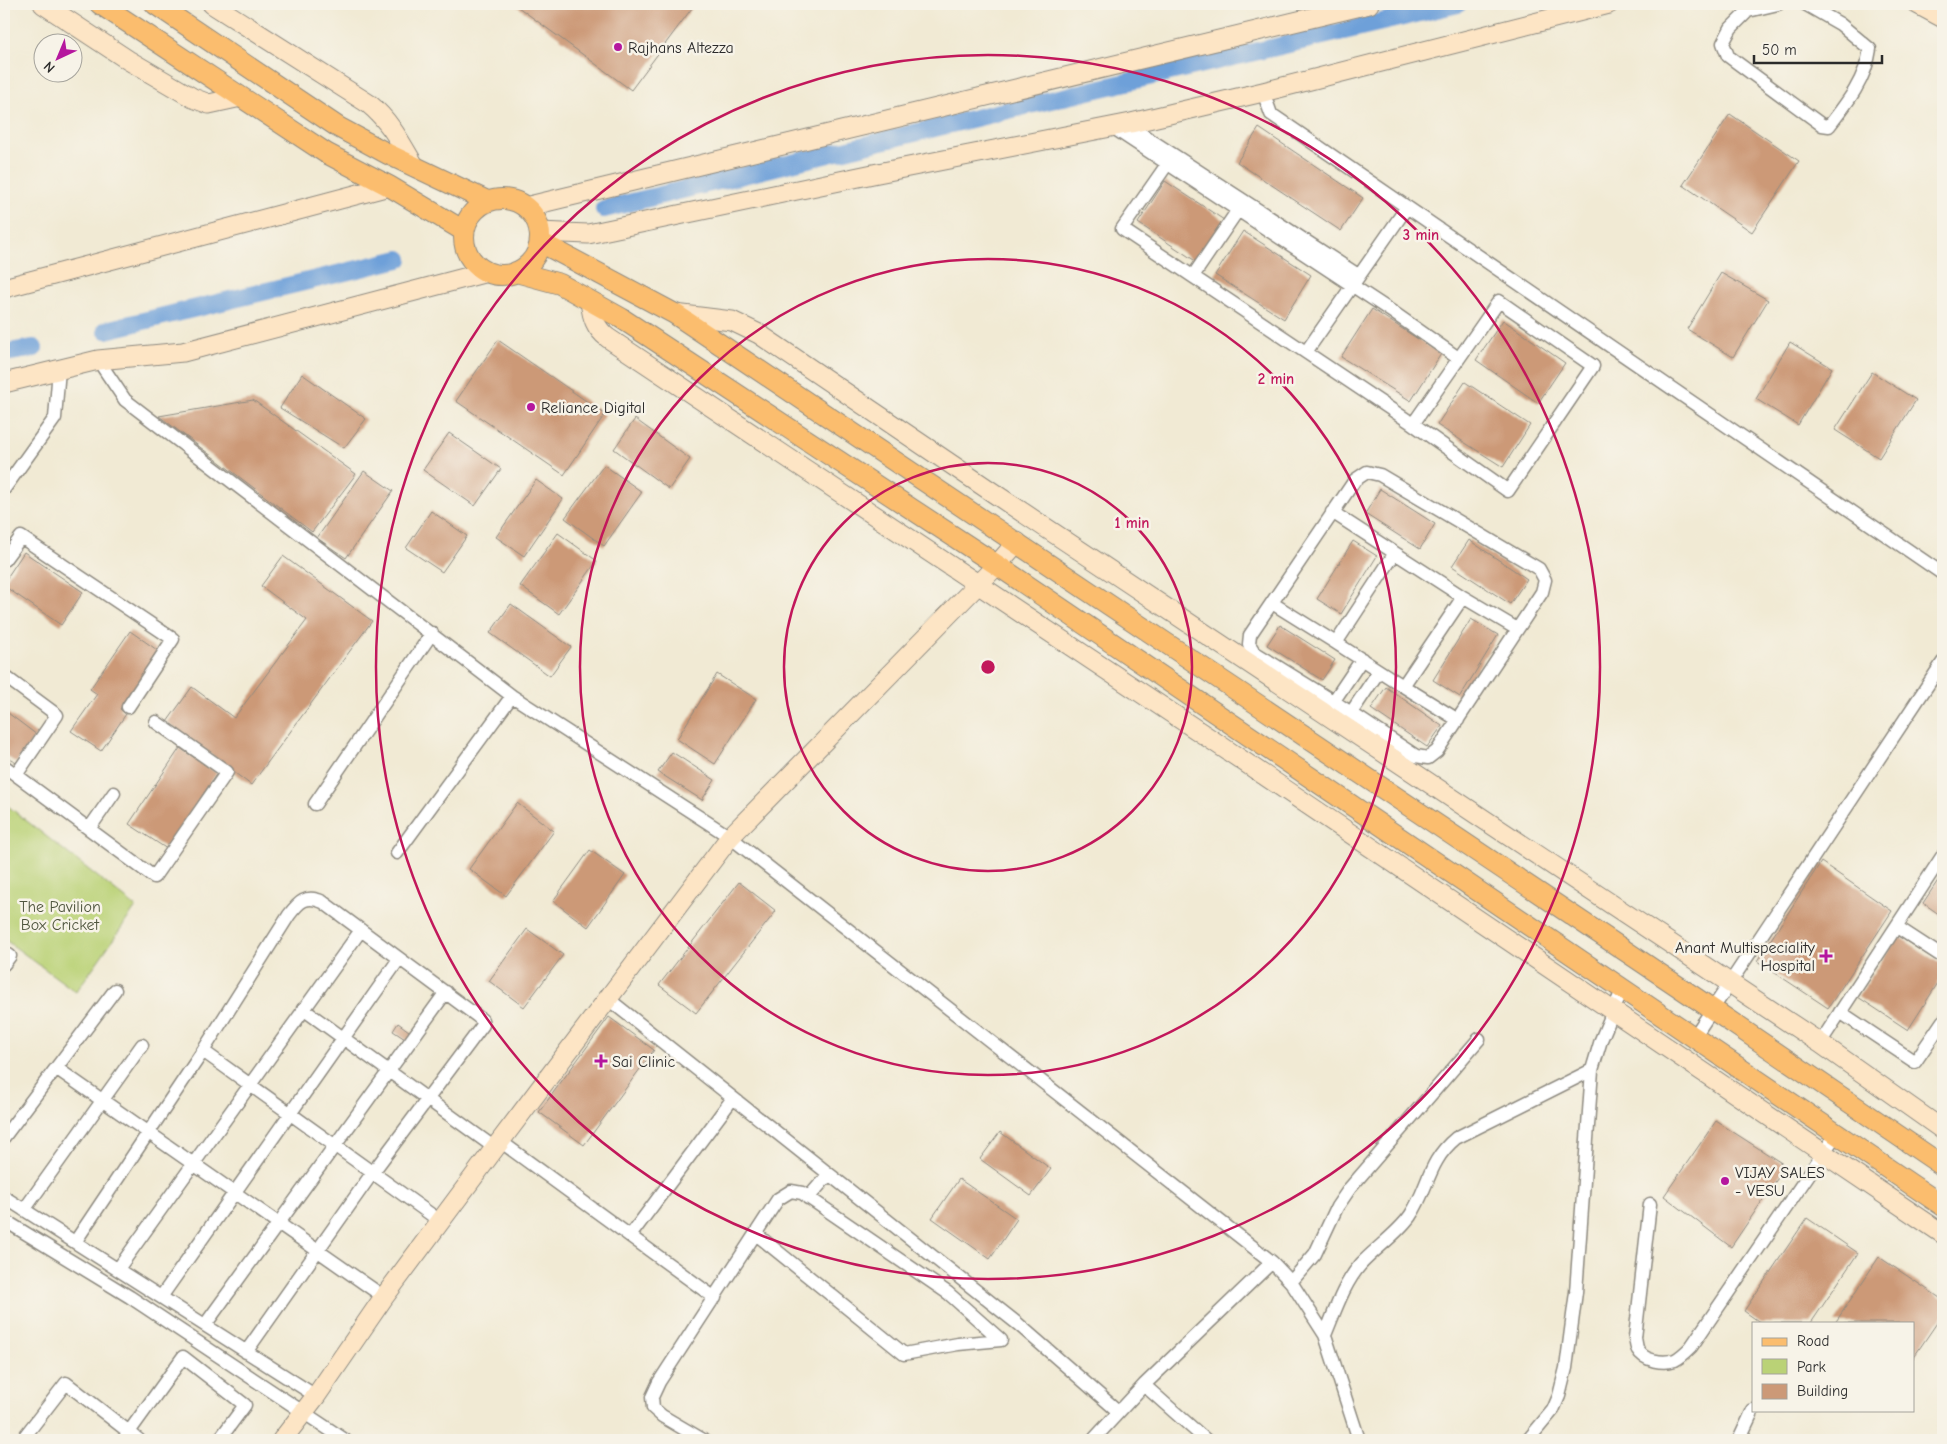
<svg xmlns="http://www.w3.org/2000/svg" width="1947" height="1444" font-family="'Comic Neue',sans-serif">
	<rect width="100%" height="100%" fill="#f7f3e8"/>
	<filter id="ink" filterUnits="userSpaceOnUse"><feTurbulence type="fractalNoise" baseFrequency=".02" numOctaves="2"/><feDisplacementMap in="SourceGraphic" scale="10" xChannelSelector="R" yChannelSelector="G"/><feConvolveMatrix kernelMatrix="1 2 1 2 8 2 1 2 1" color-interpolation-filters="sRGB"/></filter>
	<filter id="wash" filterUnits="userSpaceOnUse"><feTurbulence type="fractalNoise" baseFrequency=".0096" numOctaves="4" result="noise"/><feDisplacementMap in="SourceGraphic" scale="20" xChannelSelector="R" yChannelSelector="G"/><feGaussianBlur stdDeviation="1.12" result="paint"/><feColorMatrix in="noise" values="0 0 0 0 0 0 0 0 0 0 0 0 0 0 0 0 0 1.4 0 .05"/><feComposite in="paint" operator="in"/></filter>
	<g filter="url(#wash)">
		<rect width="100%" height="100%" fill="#f1ead4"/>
		<path fill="#bad276" stroke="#727e50" d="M 4,803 L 136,907 L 76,992 L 4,939 Z"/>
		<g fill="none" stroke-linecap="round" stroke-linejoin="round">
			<path stroke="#6ea0d9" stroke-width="18" d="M 604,209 L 1000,112 L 1458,4
				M 106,330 L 399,259
				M 4,353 L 34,348"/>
		</g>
		<g id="blocks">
			<path fill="#c97" d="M 514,4 L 695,4 L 631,90 Z
				M 1730,114 L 1799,161 L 1752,232 L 1683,185 Z
				M 1259,128 L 1363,198 L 1341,231 L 1237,162 Z
				M 1165,181 L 1227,222 L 1200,264 L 1138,223 Z
				M 1243,231 L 1311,275 L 1284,319 L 1215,275 Z
				M 1721,273 L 1768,300 L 1733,357 L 1687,329 Z
				M 1372,309 L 1441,354 L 1411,401 L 1341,357 Z
				M 1503,320 L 1565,363 L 1538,403 L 1476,360 Z
				M 498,340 L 605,414 L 564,475 L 456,401 Z
				M 1790,342 L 1832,368 L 1798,425 L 1756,399 Z
				M 1872,372 L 1916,400 L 1879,458 L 1835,430 Z
				M 302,374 L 366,419 L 344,448 L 280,408 Z
				M 1465,382 L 1530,425 L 1503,467 L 1437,425 Z
				M 253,400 L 356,474 L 312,532 L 159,416 Z
				M 635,419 L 690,459 L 669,489 L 614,449 Z
				M 449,433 L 501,469 L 475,506 L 423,470 Z
				M 604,465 L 642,492 L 604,546 L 565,518 Z
				M 364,471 L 393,491 L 346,558 L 317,538 Z
				M 536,480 L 563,499 L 524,556 L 496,537 Z
				M 1380,489 L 1435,524 L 1420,549 L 1365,514 Z
				M 431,511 L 467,536 L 442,572 L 406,548 Z
				M 558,533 L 597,561 L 559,614 L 520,586 Z
				M 1469,540 L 1527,579 L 1510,604 L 1452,566 Z
				M 1353,541 L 1377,556 L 1341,614 L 1317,599 Z
				M 24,552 L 83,592 L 61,625 L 4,586 L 4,582 Z
				M 283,556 L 372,621 L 251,785 L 167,722 L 192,687 L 234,718 L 307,620 L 261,586 Z
				M 511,604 L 571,647 L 550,676 L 490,633 Z
				M 1471,619 L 1498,635 L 1460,697 L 1433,680 Z
				M 1280,625 L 1335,660 L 1322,680 L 1267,645 Z
				M 130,631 L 160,652 L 120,709 L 126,714 L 101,751 L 71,731 L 97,694 L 90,689 Z
				M 717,674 L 756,699 L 715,764 L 677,739 Z
				M 1386,687 L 1442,726 L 1427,747 L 1371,709 Z
				M 4,710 L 37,735 L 16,763 L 4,754 Z
				M 180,748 L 217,773 L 167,849 L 129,824 Z
				M 672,752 L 715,780 L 702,800 L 658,772 Z
				M 517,803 L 554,831 L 506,896 L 469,869 Z
				M 590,850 L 625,875 L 588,927 L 553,901 Z
				M 1821,862 L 1892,911 L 1828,1008 L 1757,961 Z
				M 1943,873 L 1943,917 L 1923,903 Z
				M 739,882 L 776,911 L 696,1013 L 659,985 Z
				M 527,929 L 563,955 L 524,1007 L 489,981 Z
				M 1898,936 L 1943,965 L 1943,975 L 1908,1030 L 1858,997 Z
				M 609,1017 L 654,1050 L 584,1145 L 539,1112 Z
				M 398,1023 L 413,1034 L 408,1041 L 393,1031 Z
				M 1716,1121 L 1786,1166 L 1731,1247 L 1664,1196 Z
				M 1000,1132 L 1051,1169 L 1031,1196 L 980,1159 Z
				M 959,1179 L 1017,1219 L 990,1259 L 932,1218 Z
				M 1807,1218 L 1858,1253 L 1811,1323 L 1761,1323 L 1744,1311 Z
				M 1879,1257 L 1943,1300 L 1943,1314 L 1913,1358 L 1913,1323 L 1835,1323 Z"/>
		</g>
	</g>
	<g filter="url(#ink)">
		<use href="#blocks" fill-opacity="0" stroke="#8e8a80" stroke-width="1"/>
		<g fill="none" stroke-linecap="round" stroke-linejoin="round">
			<defs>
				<path id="street" d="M 1778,4 L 1748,11 L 1731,28 L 1723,43 L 1728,56 L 1822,125 L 1829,126 C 1847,103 1866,79 1870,49 L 1840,24 L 1805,4
					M 1263,92 L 1271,114 L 1943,574
					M 1126,124 L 1358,275
					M 1112,127 L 1394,313 L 1458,358
					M 1168,163 L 1122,229 L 1413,424 L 1499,301 L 1593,366 L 1508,491 L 1413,424
					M 1193,276 L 1238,210
					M 1306,352 L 1407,207
					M 98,360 L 125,400 L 512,696 L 730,837 L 1272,1262 L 1144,1385 L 1093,1440
					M 1367,472 L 1380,475 L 1539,569 L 1545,580 L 1542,592 L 1437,751 L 1428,758 L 1416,756 L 1333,701 L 1254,652 L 1249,644 L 1250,635 L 1355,480 Z
					M 4,489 L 55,418 L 59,369
					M 1332,512 L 1395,553
					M 1395,553 L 1463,597 L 1403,686 L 1336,643 Z
					M 4,560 L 21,537 L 173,639 L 128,707
					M 1463,597 L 1517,629
					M 1272,603 L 1336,643
					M 7,678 L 57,715 L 16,775
					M 1403,686 L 1458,720
					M 1329,708 L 1362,659
					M 1347,719 L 1379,671
					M 4,766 L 154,877 L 227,772 L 156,722
					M 315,804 L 432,633
					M 89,829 L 114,793
					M 397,853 L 512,696
					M 1897,927 L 1943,957
					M 4,952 L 10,956 L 4,964
					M 607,998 L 1018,1324 L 1119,1412
					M 303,1009 L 495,1148
					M 1840,1012 L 1915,1062 L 1943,1021
					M 1694,1037 L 1943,662
					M 1820,1043 L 1943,855
					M 203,1051 L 440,1221
					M 56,1068 L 384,1297
					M 4,1137 L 115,990
					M 500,1141 L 715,1298
					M 4,1197 L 316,1396
					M 808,1198 L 829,1174
					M 1650,1204 L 1635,1338 C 1636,1342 1636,1347 1638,1350 C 1644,1361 1663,1364 1675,1360 C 1681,1357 1686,1352 1691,1347 L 1837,1133
					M 24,1210 L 142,1045
					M 4,1220 L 130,1297 L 345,1440
					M 630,1236 L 733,1098
					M 75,1242 L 203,1051 L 289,915 C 299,902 306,894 323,902 L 477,1016 L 482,1020 L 483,1025 L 373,1172 L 246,1352
					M 1272,1262 L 1291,1282 L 1325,1335 L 1359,1440
					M 118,1269 L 361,930
					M 1291,1282 L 1315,1254 L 1337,1207 L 1350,1188 L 1479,1039
					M 161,1297 L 399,959
					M 205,1325 L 446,992
					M 1325,1335 C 1335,1311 1344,1283 1361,1264 C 1377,1247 1397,1234 1410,1216 C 1429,1188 1427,1162 1456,1138 L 1592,1070
					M 1144,1385 L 1206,1440
					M 29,1440 L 25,1436 L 66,1383 L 129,1432 L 123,1440
					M 139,1440 L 129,1432 L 183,1357 L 245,1405 L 219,1440
					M 703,1440 L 662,1416 L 653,1408 L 652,1397 L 659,1382 L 778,1199 L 791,1191 L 802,1193 L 948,1293 L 1001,1340 L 958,1344 L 904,1354 L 756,1234
					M 1528,1440 L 1553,1410 L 1559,1396 L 1566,1368 L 1576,1292 L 1592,1070 L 1601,1040 L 1623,988
					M 1739,1440 L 1753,1410"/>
				<path id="secondary" d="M 43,4 L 128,60 L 193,98 L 209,104 L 241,97
					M 212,4 L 369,104 C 390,121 402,145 415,167
					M 1917,4 L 1943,18
					M 525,207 L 1369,4
					M 539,232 L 588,234 L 873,174 L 1131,123 L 1263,92 L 1609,4
					M 4,288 L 389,186
					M 590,301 C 592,317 595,328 608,338 L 1218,744 L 1943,1234
					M 675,314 L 732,321 L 759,334 L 995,494 L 1820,1043 L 1943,1130
					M 4,383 L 98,360 L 183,352 L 487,272
					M 282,1440 L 316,1396 L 384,1297 L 495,1148 L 730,837 L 997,565 L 1017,542"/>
				<path id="primary" d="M 100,4 L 326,153 L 389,186 L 464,231
					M 155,4 L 338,127 L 388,154 L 487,201
					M464 237a38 38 0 1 1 76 0a38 38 0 1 1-76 0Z
					M 540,242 L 675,314 L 1712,1009 L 1943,1166
					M 516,272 L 560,284 L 621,318 L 997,565 L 1943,1206"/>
			</defs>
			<use href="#street" stroke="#8e8a80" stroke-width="15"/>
			<use href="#secondary" stroke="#8e8a80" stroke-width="21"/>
			<use href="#primary" stroke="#8e8a80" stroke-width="22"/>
			<use href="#street" stroke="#fff" stroke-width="12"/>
			<use href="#secondary" stroke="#fde5c5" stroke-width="19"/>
			<use href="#primary" stroke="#fbbd6e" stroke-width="20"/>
		</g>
	</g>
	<g fill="none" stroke="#c2185b" stroke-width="2.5">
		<circle cx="988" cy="667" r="204"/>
		<circle cx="988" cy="667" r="408"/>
		<circle cx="988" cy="667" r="612"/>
	</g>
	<g fill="#b5179e" stroke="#f7f3e8" stroke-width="2">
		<circle cx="618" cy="47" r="5"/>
		<circle cx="531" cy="407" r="5"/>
		<path d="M1823.5 948.5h5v5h5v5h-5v5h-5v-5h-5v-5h5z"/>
		<path d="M598.5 1053.5h5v5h5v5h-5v5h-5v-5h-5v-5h5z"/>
		<circle cx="1725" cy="1181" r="5"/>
	</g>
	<g text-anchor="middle" stroke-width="5" stroke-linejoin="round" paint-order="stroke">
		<g font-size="16" fill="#2b2b2b" stroke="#f7f3e8" text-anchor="start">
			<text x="628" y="53">Rajhans Altezza</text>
			<text x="541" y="413">Reliance Digital</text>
			<text x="1815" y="953" text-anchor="end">Anant Multispeciality<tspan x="1815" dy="18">Hospital</tspan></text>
			<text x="612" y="1067">Sai Clinic</text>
			<text x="1735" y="1178">VIJAY SALES<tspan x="1735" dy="18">- VESU</tspan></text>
		</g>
		<g font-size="16" fill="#4f553e" stroke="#f7f3e8">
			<text x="60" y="912">The Pavilion<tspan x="60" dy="18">Box Cricket</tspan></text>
		</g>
	</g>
	<circle cx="988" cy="667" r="8" fill="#c2185b" stroke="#f7f3e8" stroke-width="2.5"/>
	<g font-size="15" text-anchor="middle" font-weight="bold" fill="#c2185b" stroke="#f7f3e8" stroke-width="5" stroke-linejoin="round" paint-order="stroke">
		<text x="1421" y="240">3 min</text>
		<text x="1276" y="384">2 min</text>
		<text x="1132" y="528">1 min</text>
	</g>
	<rect width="1947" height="1444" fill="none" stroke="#f7f3e8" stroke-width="20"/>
	<rect x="1752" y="1322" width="162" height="90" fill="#f7f3e8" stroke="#a5a39c"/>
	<rect x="1762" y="1338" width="25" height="8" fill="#fbbd6e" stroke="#a5a39c"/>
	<text x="1797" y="1346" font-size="15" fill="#2b2b2b">Road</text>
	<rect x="1762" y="1359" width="25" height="15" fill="#bad276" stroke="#a5a39c"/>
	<text x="1797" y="1372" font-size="15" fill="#2b2b2b">Park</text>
	<rect x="1762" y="1384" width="25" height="15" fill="#cc9977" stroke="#a5a39c"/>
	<text x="1797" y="1396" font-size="15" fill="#2b2b2b">Building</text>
	<g transform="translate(58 58) rotate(224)"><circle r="24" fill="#f7f3e8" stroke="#a5a39c"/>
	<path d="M0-4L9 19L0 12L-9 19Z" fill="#b5179e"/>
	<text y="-8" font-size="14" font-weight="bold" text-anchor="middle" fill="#2b2b2b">N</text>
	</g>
	<path d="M1754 55v8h128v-8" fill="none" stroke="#2b2b2b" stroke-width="2.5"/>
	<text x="1762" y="55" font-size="15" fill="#2b2b2b" stroke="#f7f3e8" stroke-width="4" paint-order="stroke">50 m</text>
</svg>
